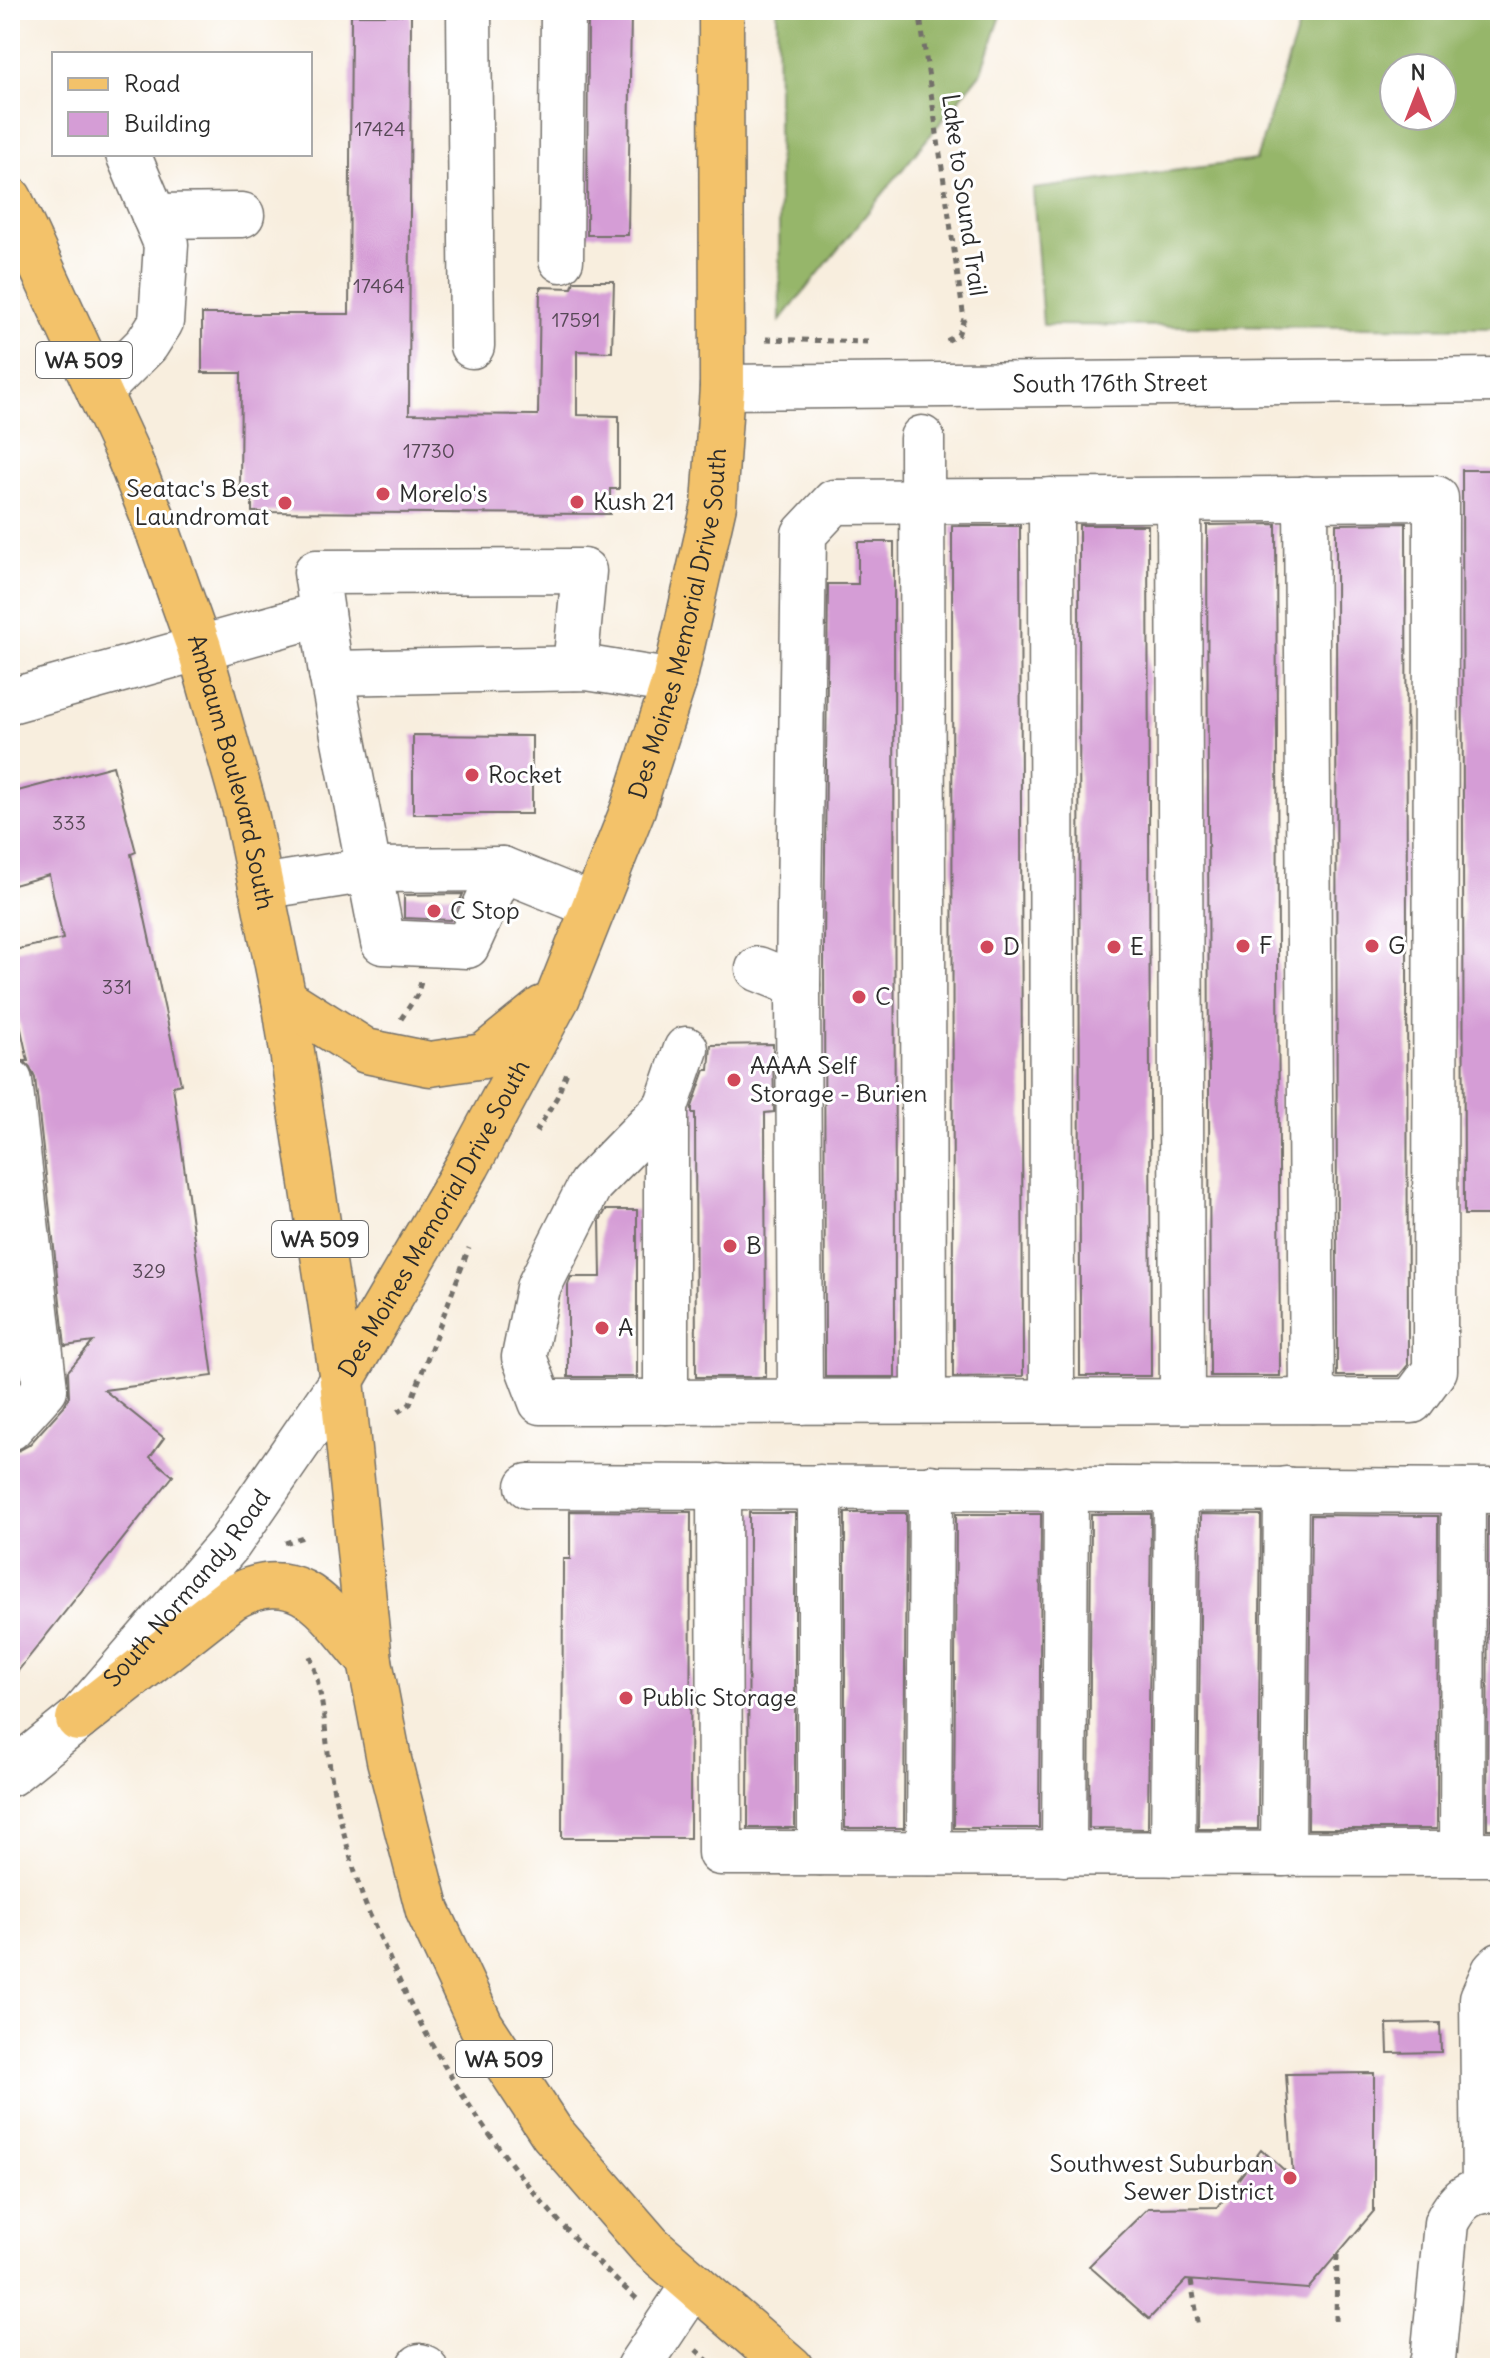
<svg xmlns="http://www.w3.org/2000/svg" width="1510" height="2378" font-family="Delius,sans-serif">
	<rect width="100%" height="100%" fill="#fff"/>
	<filter id="ink" filterUnits="userSpaceOnUse"><feTurbulence type="fractalNoise" baseFrequency=".0125" numOctaves="2"/><feDisplacementMap in="SourceGraphic" scale="16" xChannelSelector="R" yChannelSelector="G"/><feConvolveMatrix kernelMatrix="1 2 1 2 8 2 1 2 1" color-interpolation-filters="sRGB"/></filter>
	<filter id="wash" filterUnits="userSpaceOnUse"><feTurbulence type="fractalNoise" baseFrequency=".006" numOctaves="4" result="noise"/><feDisplacementMap in="SourceGraphic" scale="32" xChannelSelector="R" yChannelSelector="G"/><feGaussianBlur stdDeviation="1.8" result="paint"/><feColorMatrix in="noise" values="0 0 0 0 0 0 0 0 0 0 0 0 0 0 0 0 0 1.4 0 .05"/><feComposite in="paint" operator="in"/></filter>
	<g filter="url(#wash)">
		<rect width="100%" height="100%" fill="#f8eede"/>
		<path fill="#96b66a" stroke="#60704a" stroke-width="2" fill-rule="evenodd" d="M 777,10 L 1003,10 L 982,71 L 780,321 Z
			M 1304,10 L 1500,10 L 1500,328 L 1043,325 L 1033,189 L 1256,160 ZM 1394,68 L 1442,68 L 1442,116 L 1394,116 Z"/>
		<g id="blocks">
			<path fill="#d59dd6" d="M 588,10 L 631,10 L 628,235 L 587,235 Z
				M 351,15 L 411,15 L 409,414 L 538,415 L 540,287 L 572,288 L 574,281 L 614,281 L 612,352 L 577,351 L 577,415 L 619,416 L 619,489 L 610,489 L 610,514 L 252,512 L 252,487 L 240,487 L 241,373 L 202,373 L 202,314 L 349,314 Z
				M 1462,470 L 1500,470 L 1500,1215 L 1464,1215 Z
				M 1406,523 L 1408,1365 L 1399,1376 L 1337,1376 L 1336,524 Z
				M 1276,524 L 1280,1376 L 1210,1376 L 1207,525 Z
				M 1079,525 L 1148,525 L 1151,1376 L 1080,1376 Z
				M 952,526 L 1020,526 L 1023,1376 L 953,1377 Z
				M 858,542 L 894,542 L 895,1377 L 825,1377 L 824,944 L 828,584 L 858,584 Z
				M 413,735 L 532,736 L 532,814 L 413,814 Z
				M 113,766 L 136,852 L 131,854 L 181,1084 L 173,1086 L 213,1376 L 104,1390 L 164,1438 L 150,1457 L 173,1476 L 10,1681 L 10,1452 L 18,1451 L 29,1445 L 64,1406 L 69,1396 L 68,1371 L 93,1342 L 65,1346 L 35,1078 L 30,1067 L 24,1061 L 28,1061 L 10,979 L 10,951 L 63,939 L 49,875 L 10,886 L 10,793 Z
				M 463,894 L 451,920 L 404,918 L 404,895 Z
				M 773,1044 L 774,1112 L 765,1113 L 766,1377 L 696,1377 L 695,1113 L 692,1113 L 692,1107 L 705,1070 L 709,1070 L 711,1045 Z
				M 606,1210 L 637,1210 L 637,1377 L 568,1377 L 568,1285 L 571,1277 L 601,1277 L 600,1220 Z
				M 570,1511 L 691,1512 L 690,1838 L 562,1838 L 563,1559 L 570,1559 Z
				M 749,1513 L 795,1513 L 795,1828 L 748,1828 Z
				M 845,1513 L 906,1513 L 904,1828 L 845,1828 Z
				M 956,1514 L 1041,1514 L 1039,1828 L 954,1828 Z
				M 1091,1514 L 1151,1514 L 1148,1829 L 1089,1828 Z
				M 1201,1514 L 1261,1515 L 1258,1829 L 1198,1829 Z
				M 1311,1515 L 1438,1516 L 1437,1829 L 1308,1829 Z
				M 1488,1516 L 1500,1516 L 1500,1829 L 1487,1829 Z
				M 1440,2023 L 1441,2052 L 1388,2053 L 1387,2024 Z
				M 1374,2073 L 1374,2211 L 1308,2289 L 1186,2280 L 1149,2319 L 1089,2266 L 1148,2208 L 1218,2207 L 1261,2149 L 1293,2178 L 1286,2074 Z"/>
		</g>
	</g>
	<g filter="url(#ink)">
		<use href="#blocks" fill-opacity="0" stroke="#736f6a" stroke-width="2"/>
		<g fill="none" stroke-linecap="round" stroke-linejoin="round">
			<defs>
				<g id="minor">
					<path d="M 469,10 L 472,346"/>
					<path d="M 154,216 L 242,215"/>
					<path d="M 561,260 L 563,10"/>
					<path id="s1" d="M 722,387 L 1500,380"/>
					<path d="M 99,392 L 147,344 L 161,322 L 166,244 L 128,154"/>
					<path d="M 922,438 L 924,1401"/>
					<path d="M 1306,498 L 1312,1401"/>
					<path d="M 1051,500 L 1052,1401"/>
					<path d="M 1179,500 L 1182,1401"/>
					<path d="M 331,673 L 587,668 L 674,682"/>
					<path d="M 10,701 L 322,614"/>
					<path d="M 502,869 L 467,946 L 383,942 L 331,673 L 316,572 L 584,571 L 575,668"/>
					<path d="M 261,887 L 369,870 L 502,869 L 594,906"/>
					<path d="M 758,969 L 798,985 L 800,1402"/>
					<path d="M 10,1081 L 45,1389 L 10,1428"/>
					<path d="M 666,1107 L 590,1185 L 538,1288 L 524,1357 L 541,1402 L 1412,1401 L 1435,1370 L 1436,498 L 834,502 L 804,534 L 798,985"/>
					<path d="M 666,1402 L 666,1107 L 686,1049"/>
					<path d="M 528,1486 L 1500,1491"/>
					<path d="M 719,1486 L 720,1853 L 1500,1854"/>
					<path d="M 820,1487 L 820,1853"/>
					<path id="s2" d="M 10,1774 L 78,1719 L 229,1544 L 342,1380"/>
					<path d="M 929,1853 L 931,1487"/>
					<path d="M 1064,1854 L 1066,1488"/>
					<path d="M 1173,1854 L 1176,1489"/>
					<path d="M 1283,1854 L 1286,1489"/>
					<path d="M 1462,1854 L 1463,1491"/>
					<path d="M 1484,2191 L 1482,1998 L 1494,1971 L 1500,1965"/>
					<path d="M 420,2366 L 425,2368"/>
					<path d="M 638,2368 L 694,2284"/>
					<path d="M 1430,2368 L 1433,2360 L 1446,2223 C 1460,2195 1470,2192 1500,2188"/>
				</g>
				<g id="major">
					<path id="s3" d="M 10,199 L 128,455 L 155,523 L 199,647 L 246,813 L 284,999 L 342,1380 L 370,1661 L 389,1760 L 428,1911 L 481,2025 L 552,2133 L 650,2246 L 791,2368"/>
					<path d="M 284,999 L 366,1051 L 430,1064 L 484,1056 L 543,1008"/>
					<path id="s4" d="M 342,1380 L 468,1165 L 558,997 L 633,809 L 674,682 L 714,505 L 722,387 L 721,10"/>
					<path d="M 78,1719 L 232,1598 C 301,1560 329,1614 370,1661"/>
				</g>
			</defs>
			<use href="#minor" stroke="#736f6a" stroke-width="47"/>
			<use href="#major" stroke="#736f6a" stroke-width="47"/>
			<path stroke="#736f6a" stroke-width="5" stroke-dasharray="6 6" stroke-linecap="butt" d="M 919,10 L 964,319 L 958,335 L 942,343
				M 766,339 L 868,342
				M 401,1019 L 417,995 L 421,982
				M 536,1132 L 557,1097 L 568,1070
				M 398,1412 L 410,1404 L 469,1248
				M 285,1543 L 303,1537
				M 310,1656 C 325,1696 325,1740 332,1781 C 339,1818 350,1857 361,1892 C 367,1911 377,1930 385,1948 C 440,2080 530,2204 637,2299
				M 1191,2281 L 1199,2327
				M 1336,2321 L 1337,2255
				M 696,2350 L 716,2368"/>
			<use href="#minor" stroke="#fff" stroke-width="44"/>
			<use href="#major" stroke="#f3c26a" stroke-width="44"/>
		</g>
	</g>
	<g fill="#d1495b" stroke="#fff" stroke-width="3">
		<circle cx="383" cy="494" r="8"/>
		<circle cx="577" cy="502" r="8"/>
		<circle cx="285" cy="503" r="8"/>
		<circle cx="472" cy="775" r="8"/>
		<circle cx="434" cy="911" r="8"/>
		<circle cx="1243" cy="946" r="8"/>
		<circle cx="1372" cy="946" r="8"/>
		<circle cx="987" cy="947" r="8"/>
		<circle cx="1114" cy="947" r="8"/>
		<circle cx="859" cy="997" r="8"/>
		<circle cx="734" cy="1080" r="8"/>
		<circle cx="730" cy="1246" r="8"/>
		<circle cx="602" cy="1328" r="8"/>
		<circle cx="626" cy="1698" r="8"/>
		<circle cx="1290" cy="2178" r="8"/>
	</g>
	<g text-anchor="middle" stroke-width="6" stroke-linejoin="round" paint-order="stroke">
		<g font-size="20" fill="#564856">
			<text x="380" y="136">17424</text>
			<text x="379" y="293">17464</text>
			<text x="576" y="327">17591</text>
			<text x="429" y="458">17730</text>
			<text x="69" y="830">333</text>
			<text x="117" y="994">331</text>
			<text x="149" y="1278">329</text>
		</g>
		<g fill="#fff" stroke="#6b6b6b" stroke-width="2">
			<rect x="36" y="342" width="96" height="36" rx="6"/>
			<rect x="272" y="1221" width="96" height="36" rx="6"/>
			<rect x="456" y="2041" width="96" height="36" rx="6"/>
		</g>
		<g font-size="22" font-weight="bold" fill="#2b2b2b">
			<text x="84" y="368">WA 509</text>
			<text x="320" y="1247">WA 509</text>
			<text x="504" y="2067">WA 509</text>
		</g>
		<g font-size="24" fill="#2b2b2b" stroke="#fff">
			<text transform="translate(964 195) rotate(82)" y="8">Lake to Sound Trail</text>
			<text dy="8" stroke="none"><textPath href="#s1" startOffset="388">South 176th Street</textPath></text>
			<text dy="8" stroke="none"><textPath href="#s4" startOffset="834">Des Moines Memorial Drive South</textPath></text>
			<text dy="8" stroke="none"><textPath href="#s3" startOffset="616">Ambaum Boulevard South</textPath></text>
			<text dy="8" stroke="none"><textPath href="#s4" startOffset="186">Des Moines Memorial Drive South</textPath></text>
			<text dy="8" stroke="none"><textPath href="#s2" startOffset="258">South Normandy Road</textPath></text>
		</g>
		<g font-size="24" fill="#2b2b2b" stroke="#fff" text-anchor="start">
			<text x="269" y="497" text-anchor="end">Seatac's Best<tspan x="269" dy="28">Laundromat</tspan></text>
			<text x="399" y="502">Morelo's</text>
			<text x="593" y="510">Kush 21</text>
			<text x="488" y="783">Rocket</text>
			<text x="450" y="919">C Stop</text>
			<text x="1259" y="954">F</text>
			<text x="1388" y="954">G</text>
			<text x="1003" y="955">D</text>
			<text x="1130" y="955">E</text>
			<text x="875" y="1005">C</text>
			<text x="750" y="1074">AAAA Self<tspan x="750" dy="28">Storage - Burien</tspan></text>
			<text x="746" y="1254">B</text>
			<text x="618" y="1336">A</text>
			<text x="642" y="1706">Public Storage</text>
			<text x="1274" y="2172" text-anchor="end">Southwest Suburban<tspan x="1274" dy="28">Sewer District</tspan></text>
		</g>
	</g>
	<rect width="1510" height="2378" fill="none" stroke="#fff" stroke-width="40"/>
	<rect x="52" y="52" width="260" height="104" fill="#ffffff" stroke="#aaaaaa" stroke-width="2"/>
	<rect x="68" y="78" width="40" height="12" fill="#f3c26a" stroke="#aaaaaa" stroke-width="2"/>
	<text x="124" y="92" font-size="24" fill="#2b2b2b">Road</text>
	<rect x="68" y="112" width="40" height="24" fill="#d59dd6" stroke="#aaaaaa" stroke-width="2"/>
	<text x="124" y="132" font-size="24" fill="#2b2b2b">Building</text>
	<g transform="translate(1418 92)"><circle r="38" fill="#ffffff" stroke="#aaaaaa" stroke-width="2"/>
	<path d="M0-6L14 30L0 20L-14 30Z" fill="#d1495b"/>
	<text y="-12" font-size="22" font-weight="bold" text-anchor="middle" fill="#2b2b2b">N</text>
	</g>
</svg>
